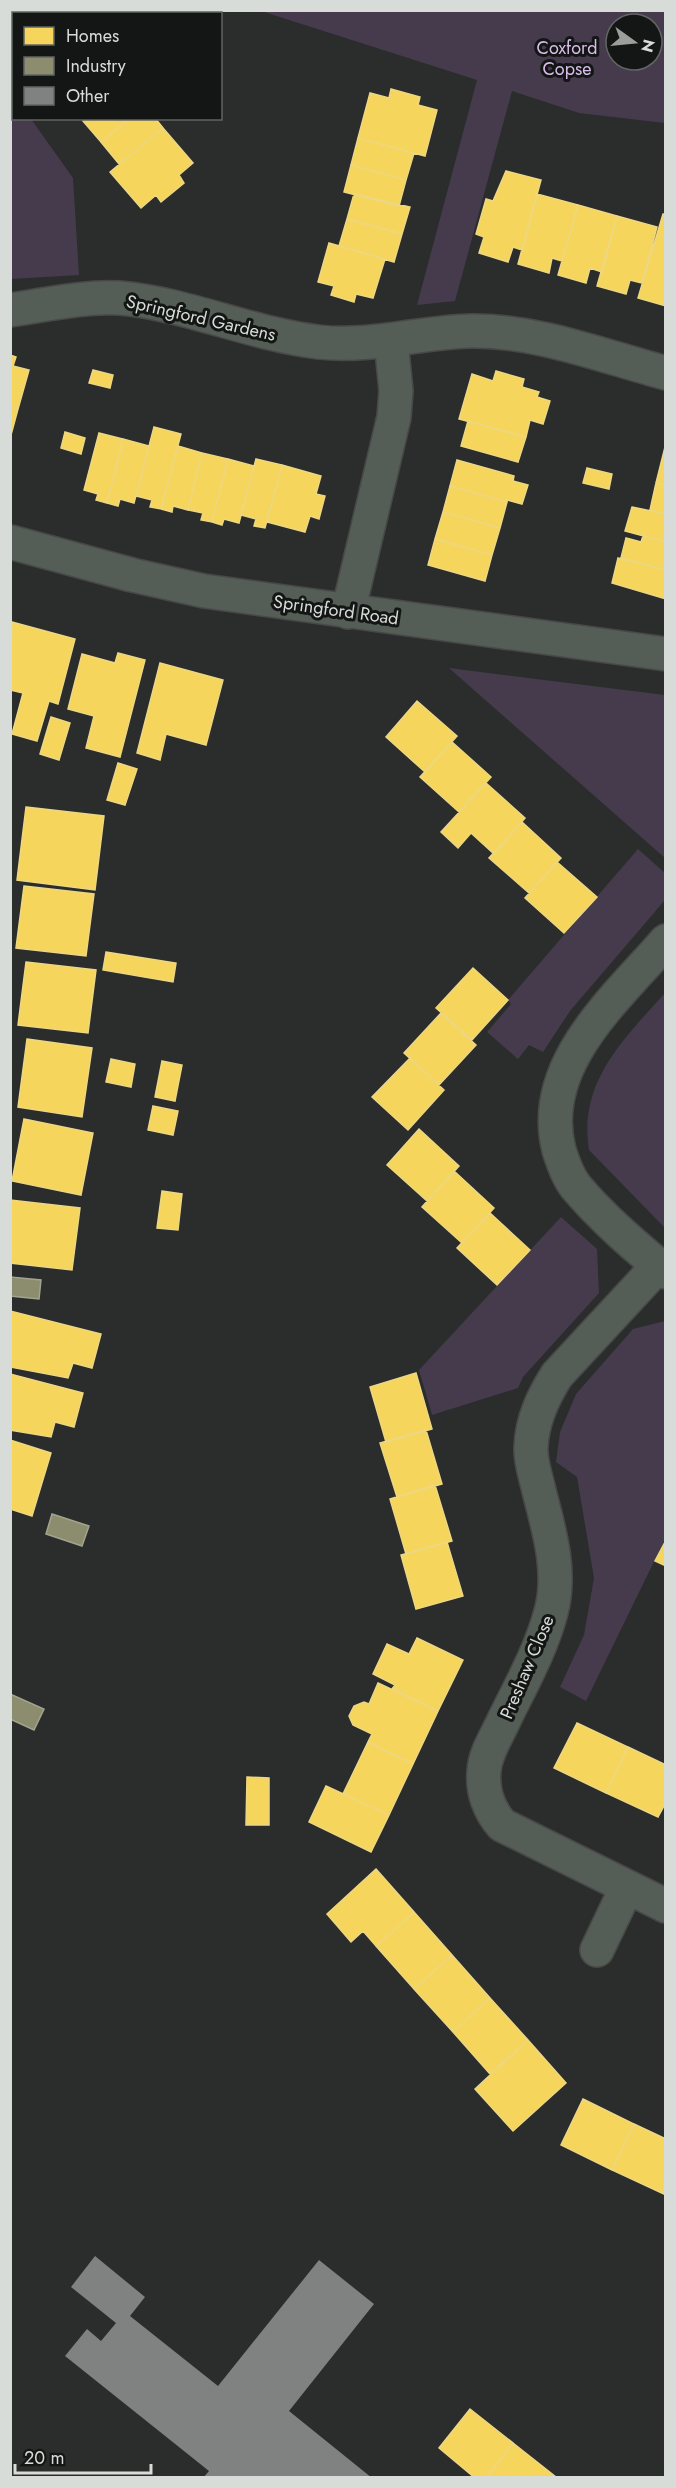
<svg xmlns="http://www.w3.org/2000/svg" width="676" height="2488" font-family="Jost,sans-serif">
	<rect width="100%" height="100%" fill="#2a2d2b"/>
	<path fill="#463b4d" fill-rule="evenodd" d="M 261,11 L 665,11 L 665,123 L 579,113 L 512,91 L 455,301 L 417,305 L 477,80 ZM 616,24 L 652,24 L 652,60 L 616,60 Z
		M 10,89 L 13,93 L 14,118 L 31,119 L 73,178 L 79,275 L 11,279 Z
		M 449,668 L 665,695 L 665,858 Z
		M 638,849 L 665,873 L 665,900 L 570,1011 L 543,1052 L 529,1045 L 518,1059 L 487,1032 L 511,1004 L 508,1000 Z
		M 665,993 L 665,1228 L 589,1150 C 578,1082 623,1040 665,993 Z
		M 561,1217 L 597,1249 L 599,1293 L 523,1377 L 518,1388 L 432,1415 L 419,1370 Z
		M 665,1321 L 665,1539 L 586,1701 L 560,1687 L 584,1635 L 594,1578 L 577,1477 L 556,1462 L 560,1432 L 576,1394 L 633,1329 Z"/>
	<path fill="#f6d55c" stroke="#edd782" stroke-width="1.5" d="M 59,10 L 94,10 L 97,14 L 56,14 Z
		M 391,89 L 420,97 L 418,105 L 437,110 L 425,156 L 358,138 L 370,93 L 389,98 Z
		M 86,118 L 130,118 L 101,142 L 83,121 Z
		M 130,118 L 155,118 L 163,128 L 119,164 L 101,142 Z
		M 163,128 L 193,163 L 179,175 L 184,183 L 161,202 L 156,195 L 141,208 L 110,172 Z
		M 358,138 L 414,153 L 406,180 L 351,165 Z
		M 351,165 L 406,180 L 399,206 L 344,192 Z
		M 506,171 L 541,180 L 522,250 L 513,247 L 508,262 L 479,253 L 484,237 L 476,234 L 486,199 L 493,201 Z
		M 354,194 L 410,207 L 402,234 L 347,219 Z
		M 537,194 L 578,205 L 562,261 L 552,258 L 549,273 L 518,264 Z
		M 578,205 L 617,216 L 602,272 L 590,268 L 586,283 L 558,275 Z
		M 663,214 L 666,214 L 666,306 L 638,298 Z
		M 617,216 L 657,227 L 642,283 L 630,280 L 626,294 L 597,286 Z
		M 347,219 L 402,234 L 394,262 L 339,246 Z
		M 329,243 L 385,259 L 373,298 L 356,294 L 354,302 L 331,295 L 334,286 L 318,282 Z
		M 10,355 L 16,357 L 13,366 L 29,370 L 18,409 L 10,407 Z
		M 93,370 L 113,375 L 110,388 L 89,383 Z
		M 496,371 L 524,379 L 522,387 L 539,392 L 537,397 L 550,401 L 543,424 L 530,420 L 526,437 L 459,419 L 472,374 L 493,381 Z
		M 10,407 L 18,409 L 11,435 L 10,435 Z
		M 468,421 L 526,437 L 518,462 L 461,446 Z
		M 154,427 L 181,434 L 161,509 L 150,507 L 152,500 L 136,496 Z
		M 65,432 L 85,438 L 81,454 L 61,448 Z
		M 99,433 L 123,439 L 107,503 L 96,500 L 98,494 L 84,490 Z
		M 123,439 L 149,446 L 134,503 L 120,499 L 118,506 L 107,503 Z
		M 178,446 L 202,453 L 188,510 L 173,506 L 172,512 L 161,509 Z
		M 665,447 L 666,447 L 666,485 L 656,483 Z
		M 202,453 L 228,459 L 212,522 L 201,520 L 203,513 L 188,510 Z
		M 228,459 L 254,466 L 239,523 L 224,519 L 222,525 L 212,522 Z
		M 256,459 L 282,465 L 265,528 L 254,526 L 256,519 L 241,515 Z
		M 457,460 L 514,476 L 513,481 L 528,485 L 522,504 L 507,500 L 507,502 L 450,486 Z
		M 282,465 L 321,476 L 316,494 L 325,496 L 319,519 L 310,516 L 305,532 L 267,522 Z
		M 587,468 L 612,474 L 609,489 L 583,483 Z
		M 656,483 L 666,485 L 666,514 L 650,510 Z
		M 450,486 L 507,502 L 500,528 L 443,512 Z
		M 632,507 L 666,514 L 666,542 L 625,531 Z
		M 443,512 L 500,528 L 492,555 L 435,539 Z
		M 643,536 L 666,542 L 666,570 L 621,558 L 626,538 L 641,542 Z
		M 435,539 L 492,555 L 485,581 L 428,565 Z
		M 618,558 L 666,570 L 666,599 L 612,583 Z
		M 12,622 L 75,639 L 58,704 L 49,701 L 37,741 L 12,734 L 23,693 L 10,690 Z
		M 118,653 L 145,660 L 120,757 L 86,748 L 94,716 L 68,709 L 82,654 L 115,663 Z
		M 160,663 L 223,680 L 206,745 L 166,734 L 160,760 L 137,753 Z
		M 417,701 L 457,736 L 425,772 L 386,737 Z
		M 51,717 L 70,723 L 59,760 L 40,754 Z
		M 452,742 L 491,777 L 459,812 L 420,777 Z
		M 118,763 L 137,769 L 125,805 L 107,800 Z
		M 486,783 L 525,818 L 494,854 L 471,833 L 458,848 L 441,832 Z
		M 26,807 L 104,816 L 95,890 L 17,880 Z
		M 522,822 L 561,858 L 529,893 L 489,858 Z
		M 557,862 L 597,897 L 564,933 L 525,898 Z
		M 24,886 L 94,894 L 86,956 L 16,948 Z
		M 106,952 L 176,963 L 173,982 L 103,970 Z
		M 26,962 L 96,970 L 88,1033 L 18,1025 Z
		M 473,968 L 508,1000 L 472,1040 L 436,1008 Z
		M 441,1013 L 476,1045 L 439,1085 L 404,1053 Z
		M 27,1039 L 92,1048 L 82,1117 L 18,1107 Z
		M 410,1058 L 444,1090 L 408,1130 L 372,1097 Z
		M 111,1059 L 135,1064 L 131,1087 L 106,1082 Z
		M 162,1061 L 182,1065 L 175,1101 L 155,1097 Z
		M 153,1106 L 178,1111 L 173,1135 L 148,1130 Z
		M 24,1119 L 93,1133 L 81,1195 L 12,1181 Z
		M 419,1129 L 459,1166 L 427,1201 L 387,1165 Z
		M 454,1171 L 494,1208 L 462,1243 L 422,1207 Z
		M 162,1191 L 182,1194 L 178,1230 L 157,1228 Z
		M 10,1200 L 80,1208 L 72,1270 L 10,1263 Z
		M 490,1213 L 530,1250 L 497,1285 L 457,1248 Z
		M 10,1311 L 101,1334 L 92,1368 L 73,1363 L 68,1378 L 10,1367 Z
		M 416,1373 L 432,1429 L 386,1442 L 370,1387 Z
		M 10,1374 L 83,1393 L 74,1427 L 55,1422 L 51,1437 L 10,1430 Z
		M 426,1430 L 442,1484 L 397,1497 L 380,1443 Z
		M 10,1440 L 51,1453 L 32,1516 L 10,1509 Z
		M 435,1485 L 452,1541 L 406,1554 L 390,1499 Z
		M 666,1540 L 666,1566 L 655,1561 Z
		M 447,1542 L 463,1596 L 416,1609 L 401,1555 Z
		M 417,1638 L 463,1660 L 438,1711 L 392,1689 L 395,1685 L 373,1674 L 387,1644 L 409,1654 Z
		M 378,1683 L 438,1711 L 413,1764 L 368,1742 L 372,1734 L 353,1725 L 349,1716 L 354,1706 L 364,1702 L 369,1704 Z
		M 577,1723 L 628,1747 L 606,1793 L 554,1768 Z
		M 368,1742 L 413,1764 L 389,1815 L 343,1794 Z
		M 628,1747 L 666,1765 L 666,1802 L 658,1817 L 606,1793 Z
		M 247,1777 L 269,1778 L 269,1825 L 246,1825 Z
		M 326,1786 L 389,1815 L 371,1852 L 309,1822 Z
		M 376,1869 L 414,1912 L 376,1946 L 363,1931 L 351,1942 L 327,1914 Z
		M 414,1912 L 452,1955 L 414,1989 L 376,1946 Z
		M 452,1955 L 490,1998 L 453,2032 L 414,1989 Z
		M 490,1998 L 528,2040 L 490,2074 L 453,2032 Z
		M 528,2040 L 566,2083 L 513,2131 L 475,2089 Z
		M 583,2099 L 634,2124 L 612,2170 L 561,2145 Z
		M 634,2124 L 666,2139 L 664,2194 L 612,2170 Z
		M 470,2409 L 513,2443 L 486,2478 L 475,2478 L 439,2448 Z
		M 513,2443 L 556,2477 L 486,2478 Z"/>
	<path fill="#8c8c6e" stroke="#a3a48e" stroke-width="1.5" d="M 10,1277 L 41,1280 L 39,1299 L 10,1296 Z
		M 52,1514 L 89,1526 L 82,1546 L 46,1534 Z
		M 10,1694 L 44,1709 L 34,1730 L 10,1719 Z"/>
	<path fill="#7f8280" d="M 95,2256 L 145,2297 L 130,2316 L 218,2386 L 319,2260 L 374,2304 L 289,2411 L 372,2478 L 203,2478 L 209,2471 L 65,2356 L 87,2329 L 101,2341 L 116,2323 L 71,2287 Z"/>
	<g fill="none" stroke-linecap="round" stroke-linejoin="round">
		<defs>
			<path id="minor" d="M 10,310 C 46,305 83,296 119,298 C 184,303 251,334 318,342 C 370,348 420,332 471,331 C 537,330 602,356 666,373
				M 10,542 L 132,575 L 204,591 L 666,654
				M 348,612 L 394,417 L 396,391 L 391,340
				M 666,941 C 616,999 537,1065 559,1150 C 563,1163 568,1177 576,1187 C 602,1218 635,1246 666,1272
				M 658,1266 L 557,1375 C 543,1397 532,1420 531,1447 C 530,1461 536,1477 539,1491 C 549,1530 562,1572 551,1612 C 541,1650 521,1685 504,1720 C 497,1736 485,1753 484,1771 C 482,1791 489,1810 502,1825 L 666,1906
				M 597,1950 L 627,1887"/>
		</defs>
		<use href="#minor" stroke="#474847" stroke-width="36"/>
		<use href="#minor" stroke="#545d56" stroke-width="33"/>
	</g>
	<g text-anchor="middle" stroke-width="6" stroke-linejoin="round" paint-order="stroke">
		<g font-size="18" fill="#d8bceb" stroke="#131614">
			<text x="567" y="54">Coxford<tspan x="567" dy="21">Copse</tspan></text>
		</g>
		<g font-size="18" fill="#d8dcd9" stroke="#131614">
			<text transform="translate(201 318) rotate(13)" y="6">Springford Gardens</text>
			<text transform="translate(336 610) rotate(8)" y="6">Springford Road</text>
			<text transform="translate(527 1667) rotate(-67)" y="6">Preshaw Close</text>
		</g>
	</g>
	<rect width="676" height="2488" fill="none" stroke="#d8dcd9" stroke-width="24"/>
	<rect x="12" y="12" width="210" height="108" fill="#131614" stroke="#626563" stroke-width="1.5"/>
	<rect x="24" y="27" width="30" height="18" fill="#f6d55c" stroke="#626563" stroke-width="1.5"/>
	<text x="66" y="42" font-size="18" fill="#d8dcd9">Homes</text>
	<rect x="24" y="57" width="30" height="18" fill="#8c8c6e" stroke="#626563" stroke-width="1.5"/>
	<text x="66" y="72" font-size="18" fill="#d8dcd9">Industry</text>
	<rect x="24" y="87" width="30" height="18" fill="#7f8280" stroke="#626563" stroke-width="1.5"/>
	<text x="66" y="102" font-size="18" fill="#d8dcd9">Other</text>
	<g transform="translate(634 42) rotate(105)"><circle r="28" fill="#131614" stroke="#626563" stroke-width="1.5"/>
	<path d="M0-4.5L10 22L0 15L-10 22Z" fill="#9b9f9c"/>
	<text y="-9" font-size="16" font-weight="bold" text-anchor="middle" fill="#d8dcd9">N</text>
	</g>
	<path d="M15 2464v9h136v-9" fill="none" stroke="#d8dcd9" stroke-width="3"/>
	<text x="24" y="2464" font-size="18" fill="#d8dcd9" stroke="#131614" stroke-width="4.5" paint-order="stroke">20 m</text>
</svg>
